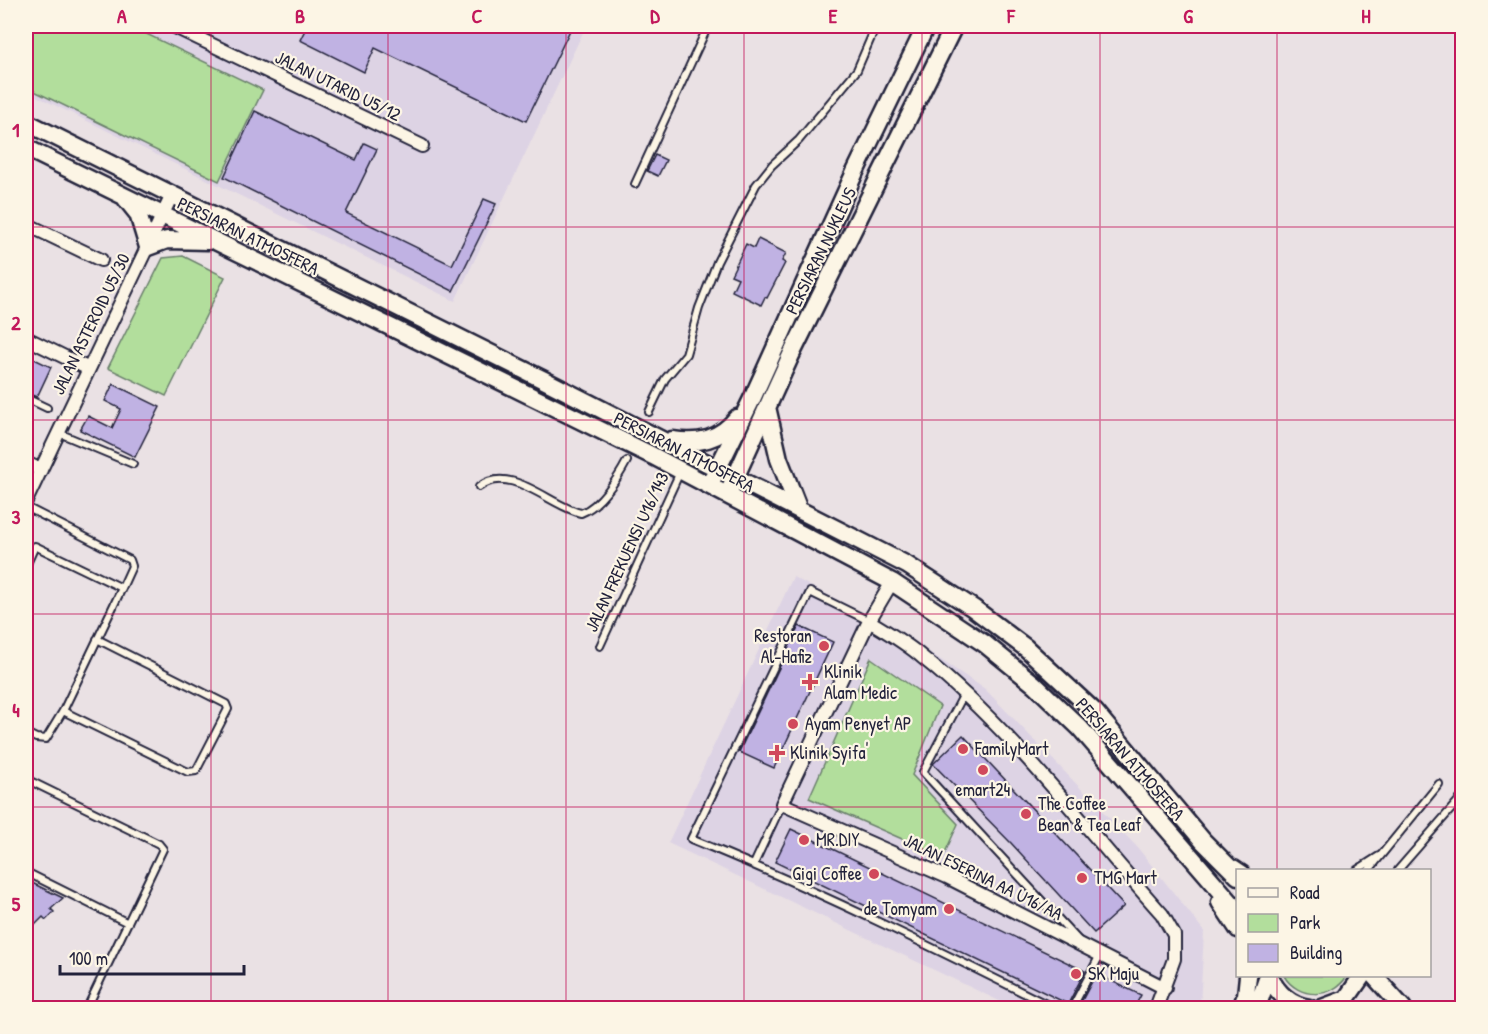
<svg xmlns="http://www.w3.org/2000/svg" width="1488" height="1034" font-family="'Patrick Hand',sans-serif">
	<rect width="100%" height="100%" fill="#eae1e4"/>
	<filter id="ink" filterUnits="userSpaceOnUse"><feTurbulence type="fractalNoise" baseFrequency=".0167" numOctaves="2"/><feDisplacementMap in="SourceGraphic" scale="12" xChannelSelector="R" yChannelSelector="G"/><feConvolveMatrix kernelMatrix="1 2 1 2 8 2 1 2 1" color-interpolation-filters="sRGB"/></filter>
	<g filter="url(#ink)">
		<path fill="#ddd3e4" d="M 26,26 L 586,26 L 455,301 L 26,91 Z
			M 793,577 L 897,631 L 985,689 L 1137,847 L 1204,931 L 1200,1008 L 1014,1008 L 668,843 Z"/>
		<path fill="#b2de9c" stroke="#6a806c" stroke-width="1.5" d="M 26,26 L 130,26 L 263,90 L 219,181 L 26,87 Z
			M 183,256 L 225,277 L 166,396 L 108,368 L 163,258 Z
			M 871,658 L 940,706 L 912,775 L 958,824 L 943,857 L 809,798 Z
			M 1284,976 L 1347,976 C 1332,1000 1298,999 1284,976 Z"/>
		<path fill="#c0b2e3" stroke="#22223b" stroke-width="1.5" d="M 307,26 L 572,26 L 526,121 L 375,48 L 364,72 L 300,40 Z
			M 255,111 L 356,160 L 364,143 L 377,149 L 346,213 L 452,265 L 484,199 L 496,204 L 453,291 L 224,177 Z
			M 655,155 L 666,160 L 658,176 L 647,171 Z
			M 758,239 L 786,253 L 782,261 L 785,263 L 767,298 L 765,297 L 761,305 L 732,291 L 738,278 L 731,275 L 746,244 L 754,248 Z
			M 26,355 L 51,367 L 37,397 L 26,393 Z
			M 113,384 L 160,407 L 135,457 L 80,430 L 88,416 L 112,428 L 121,409 L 105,401 Z
			M 799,626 L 833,642 L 774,768 L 739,752 Z
			M 963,735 L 1124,906 L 1094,933 L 1011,843 L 933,764 Z
			M 791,829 L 1085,971 L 1068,1004 L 775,862 Z
			M 32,883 L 63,898 L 51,909 L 54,912 L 46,920 L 43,917 L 36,924 L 26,913 L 26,889 Z
			M 1095,976 L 1100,979 L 1101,976 L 1141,995 L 1134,1008 L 1078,1008 Z"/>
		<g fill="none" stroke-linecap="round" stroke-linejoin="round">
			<defs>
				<path id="lane" d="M 635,184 L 708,26
					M 26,398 L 47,408
					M 649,412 L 665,379 L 686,354 L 699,308 L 717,262 L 756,185 L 772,165 L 799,140 L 857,70 L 876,26
					M 59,433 L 133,464
					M 479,487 C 511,463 550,506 581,513 C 600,506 618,478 627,461
					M 26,507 L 130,560 L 132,566 L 122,588
					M 26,566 L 35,546 L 122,588 L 63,711 L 46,739 L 36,738 L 26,733
					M 869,621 L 810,592 L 691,839 C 815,889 934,948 1054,1008
					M 600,646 L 680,472
					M 964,694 L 923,772 L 1078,940
					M 63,711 L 188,772 L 196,771 L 228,709 L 226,704 L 97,639
					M 26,779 L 159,844 L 163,849 L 87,1008
					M 754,864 L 782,804
					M 1236,864 L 1245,870
					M 1357,870 L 1379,856
					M 1369,870 L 1439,784
					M 1398,870 L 1460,799
					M 26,872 L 128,923
					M 26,949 L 27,946
					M 1072,1008 L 1100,955"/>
				<path id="street" d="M 173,26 L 422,146
					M 26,224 L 101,260
					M 26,338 L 89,369
					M 26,463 L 41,470
					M 26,501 L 172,195
					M 892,582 L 869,621 L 782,804 L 947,877 L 1165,988
					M 869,621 C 887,632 906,643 922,657 C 1013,730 1084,827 1162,914 L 1174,935 L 1174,959 L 1156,1008"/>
				<path id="secondary" d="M 26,122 L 544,380 L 907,565 L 973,608 L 1026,648 L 1095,712 L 1203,841 L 1238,876
					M 26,148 L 653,456 L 892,582 L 985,644 L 1034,684 L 1080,728 L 1238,911
					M 126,199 L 138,214 L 148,247 L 167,240 L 208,241
					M 767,407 L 779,459 L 799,510
					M 672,440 C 699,444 720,440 737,418
					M 713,478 L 752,399 L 855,172 L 926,26
					M 731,487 L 791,355 L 954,26
					M 1220,902 L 1238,929
					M 1269,976 C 1277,993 1289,1005 1309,1008
					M 1374,976 L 1403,1008
					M 1241,1008 L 1246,995 L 1248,976
					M 1257,1008 L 1268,976
					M 1322,1008 L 1346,999 L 1362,976"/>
			</defs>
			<use href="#lane" stroke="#22223b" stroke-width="10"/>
			<use href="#street" stroke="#22223b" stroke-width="16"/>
			<use href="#secondary" stroke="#22223b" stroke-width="21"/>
			<use href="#lane" stroke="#fcf5e5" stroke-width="6"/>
			<use href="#street" stroke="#fcf5e5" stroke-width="12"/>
			<use href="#secondary" stroke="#fcf5e5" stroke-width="16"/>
		</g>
	</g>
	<path fill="none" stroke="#c2185b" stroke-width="1.5" stroke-opacity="0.55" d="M 211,26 L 211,1008M 388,26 L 388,1008M 566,26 L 566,1008M 744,26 L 744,1008M 922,26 L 922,1008M 1100,26 L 1100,1008M 1277,26 L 1277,870M 26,227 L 1462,227M 26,420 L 1462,420M 26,614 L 1462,614M 26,807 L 1462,807M 1277,976 L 1277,1008"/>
	<g fill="#d1495b" stroke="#fcf5e5" stroke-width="2">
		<circle cx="824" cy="646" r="6"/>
		<path d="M807 673h6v6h6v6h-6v6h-6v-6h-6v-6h6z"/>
		<circle cx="793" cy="724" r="6"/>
		<circle cx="963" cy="749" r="6"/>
		<path d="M774 744h6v6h6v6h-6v6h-6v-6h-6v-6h6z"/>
		<circle cx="983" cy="770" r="6"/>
		<circle cx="1026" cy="814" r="6"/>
		<circle cx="804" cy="840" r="6"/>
		<circle cx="874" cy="874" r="6"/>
		<circle cx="1082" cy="878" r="6"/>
		<circle cx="949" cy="909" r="6"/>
		<circle cx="1076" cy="974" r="6"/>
	</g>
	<g text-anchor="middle" stroke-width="4.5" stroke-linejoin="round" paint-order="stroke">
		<g font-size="18" fill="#22223b" stroke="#fcf5e5">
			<text transform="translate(338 86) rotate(26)" y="6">JALAN UTARID U5/12</text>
			<text transform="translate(248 236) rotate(26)" y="6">PERSIARAN ATMOSFERA</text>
			<text transform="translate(821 251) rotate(-64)" y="6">PERSIARAN NUKLEUS</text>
			<text transform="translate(91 324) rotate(-64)" y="6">JALAN ASTEROID U5/30</text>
			<text transform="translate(684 452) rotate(27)" y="6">PERSIARAN ATMOSFERA</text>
			<text transform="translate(627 552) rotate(-65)" y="6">JALAN FREKUENSI U16/143</text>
			<text transform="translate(1130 759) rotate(49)" y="6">PERSIARAN ATMOSFERA</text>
			<text transform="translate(983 877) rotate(26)" y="6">JALAN ESERINA AA U16/AA</text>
		</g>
		<g font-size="18" fill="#22223b" stroke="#fcf5e5" text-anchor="start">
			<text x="812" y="642" text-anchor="end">Restoran<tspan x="812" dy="21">Al-Hafiz</tspan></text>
			<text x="824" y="678">Klinik<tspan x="824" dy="21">Alam Medic</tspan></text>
			<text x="805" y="730">Ayam Penyet AP</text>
			<text x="975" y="755">FamilyMart</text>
			<text x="790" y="759">Klinik Syifa'</text>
			<text x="983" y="796" text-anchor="middle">emart24</text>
			<text x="1038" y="810">The Coffee<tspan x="1038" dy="21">Bean &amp; Tea Leaf</tspan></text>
			<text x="816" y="846">MR.DIY</text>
			<text x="862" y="880" text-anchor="end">Gigi Coffee</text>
			<text x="1094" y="884">TMG Mart</text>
			<text x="937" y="915" text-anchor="end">de Tomyam</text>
			<text x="1088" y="980">SK Maju</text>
		</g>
	</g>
	<rect width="1488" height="1034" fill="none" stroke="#fcf5e5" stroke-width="66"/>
	<rect x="1236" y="869" width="195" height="108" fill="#fcf5e5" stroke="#a5a1a1" stroke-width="1.5"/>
	<rect x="1248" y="888" width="30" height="9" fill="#fcf5e5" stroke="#a5a1a1" stroke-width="1.5"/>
	<text x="1290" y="899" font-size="18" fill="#22223b">Road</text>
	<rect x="1248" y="914" width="30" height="18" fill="#b2de9c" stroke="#a5a1a1" stroke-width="1.5"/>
	<text x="1290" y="929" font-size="18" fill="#22223b">Park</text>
	<rect x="1248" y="944" width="30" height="18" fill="#c0b2e3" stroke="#a5a1a1" stroke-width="1.5"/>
	<text x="1290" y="959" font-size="18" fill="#22223b">Building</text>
	<path d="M60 965v9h184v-9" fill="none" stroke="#22223b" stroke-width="3"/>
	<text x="69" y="965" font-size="18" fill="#22223b" stroke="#fcf5e5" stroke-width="4.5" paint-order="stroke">100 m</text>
	<rect x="33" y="33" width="1422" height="968" fill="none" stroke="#c2185b" stroke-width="2"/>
	<g font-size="20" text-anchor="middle" font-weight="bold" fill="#c2185b">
		<text x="122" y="23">A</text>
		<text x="300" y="23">B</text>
		<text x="477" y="23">C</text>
		<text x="655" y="23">D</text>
		<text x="833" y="23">E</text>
		<text x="1011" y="23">F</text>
		<text x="1188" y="23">G</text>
		<text x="1366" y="23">H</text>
		<text x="16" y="137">1</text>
		<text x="16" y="330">2</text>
		<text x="16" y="524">3</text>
		<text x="16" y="717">4</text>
		<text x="16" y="911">5</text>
	</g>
</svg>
